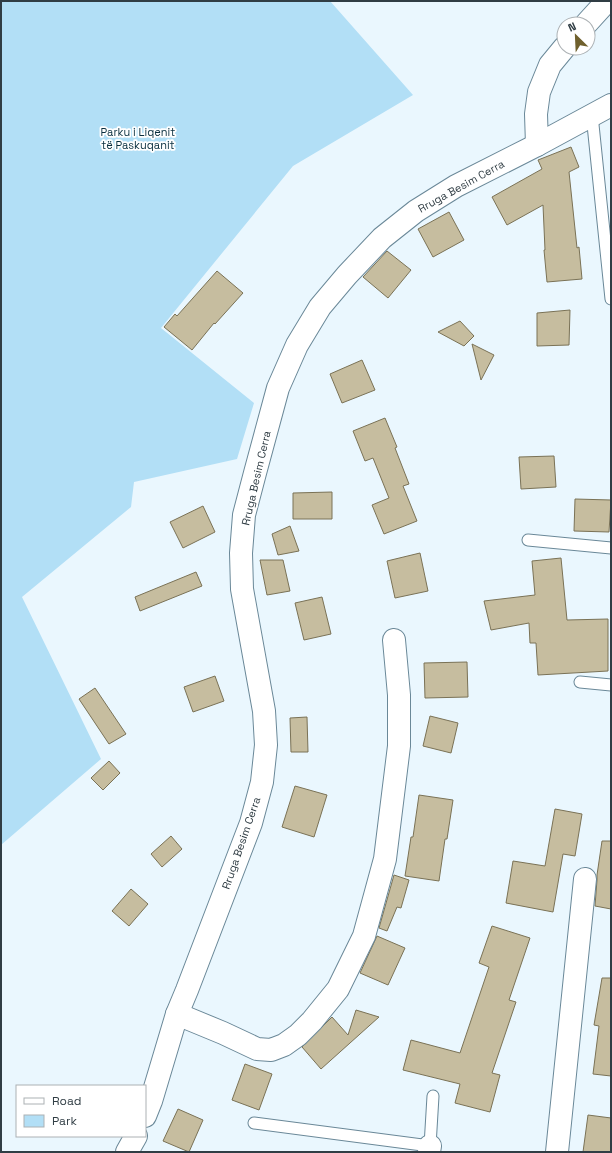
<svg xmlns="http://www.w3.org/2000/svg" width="612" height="1153" font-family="'Space Grotesk',sans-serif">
	<rect width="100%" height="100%" fill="#eaf7fe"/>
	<path fill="#b2dff6" d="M 1,1 L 330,1 L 413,95 L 293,166 L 161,328 L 254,403 L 237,459 L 134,482 L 131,507 L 22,597 L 101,759 L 1,845 Z"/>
	<path fill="#c6bd9f" stroke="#7a7256" d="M 571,147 L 579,167 L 569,172 L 577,248 L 579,247 L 582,279 L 547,282 L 544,250 L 545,250 L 543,205 L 507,225 L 492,197 L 542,169 L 538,160 Z
		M 449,212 L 464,240 L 433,257 L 418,229 Z
		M 387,251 L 411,270 L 388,298 L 363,277 Z
		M 217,271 L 243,293 L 215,324 L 214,323 L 192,350 L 164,327 L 175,314 L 177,316 Z
		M 570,310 L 569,345 L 537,346 L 537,313 Z
		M 460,321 L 474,336 L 464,346 L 438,332 Z
		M 472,344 L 494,355 L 481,380 Z
		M 362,360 L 375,390 L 342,403 L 330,374 Z
		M 385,418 L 397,447 L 395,448 L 409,484 L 403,486 L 417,521 L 384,534 L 372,505 L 389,498 L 373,458 L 365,461 L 353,431 Z
		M 554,456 L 556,487 L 521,489 L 519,457 Z
		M 332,492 L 332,519 L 293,519 L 293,493 Z
		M 575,499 L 611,500 L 609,532 L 574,531 Z
		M 203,506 L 215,532 L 183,548 L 170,522 Z
		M 290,526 L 299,551 L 278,555 L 272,534 Z
		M 420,553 L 428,591 L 395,598 L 387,561 Z
		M 561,558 L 567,620 L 608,619 L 608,671 L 538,675 L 536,643 L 530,643 L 529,623 L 491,630 L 484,601 L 535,595 L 532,561 Z
		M 260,560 L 283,560 L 290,591 L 267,595 Z
		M 196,572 L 202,586 L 140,611 L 135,597 Z
		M 322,597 L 331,634 L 304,640 L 295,603 Z
		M 467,662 L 468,697 L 425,698 L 424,663 Z
		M 215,676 L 224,701 L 193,712 L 184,687 Z
		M 95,688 L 126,734 L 109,744 L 79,699 Z
		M 430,716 L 458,723 L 451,753 L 423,746 Z
		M 307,717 L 308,752 L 291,752 L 290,718 Z
		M 109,761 L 120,773 L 103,790 L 91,778 Z
		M 295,786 L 327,795 L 314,837 L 282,827 Z
		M 419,795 L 453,800 L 447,839 L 445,839 L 439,881 L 405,876 L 411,837 L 413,837 Z
		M 555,809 L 582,814 L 575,856 L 563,854 L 553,912 L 506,903 L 513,861 L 545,866 Z
		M 171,836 L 182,849 L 162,867 L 151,854 Z
		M 602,841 L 611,841 L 611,909 L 595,906 L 597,880 L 597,875 Z
		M 394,875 L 409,880 L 401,908 L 397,907 L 387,931 L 379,928 Z
		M 131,889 L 148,904 L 129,926 L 112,911 Z
		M 492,926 L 530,938 L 509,1000 L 516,1002 L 492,1073 L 500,1075 L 490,1112 L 455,1103 L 460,1084 L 403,1070 L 411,1040 L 460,1053 L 489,967 L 479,963 Z
		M 377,936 L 405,948 L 388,985 L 360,973 Z
		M 602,978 L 611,978 L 611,1076 L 593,1074 L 599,1026 L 594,1025 Z
		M 356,1010 L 379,1017 L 321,1069 L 302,1047 L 332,1017 L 348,1035 Z
		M 245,1064 L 272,1074 L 259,1110 L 232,1100 Z
		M 178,1109 L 203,1120 L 189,1152 L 163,1141 Z
		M 588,1115 L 611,1118 L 611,1152 L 583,1152 Z"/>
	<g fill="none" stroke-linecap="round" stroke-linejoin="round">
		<defs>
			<path id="service" d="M 592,115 L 611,299
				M 528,540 L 611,548
				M 580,682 L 611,685
				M 254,1123 L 430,1146 L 433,1096"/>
			<path id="minor" d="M 586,24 L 607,1
				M 537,145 L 536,114 L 539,92 L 550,65 L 564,48
				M 177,1014 L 223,1033 L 257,1049 L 271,1050 L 284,1045 L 298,1035 L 312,1021 L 338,989 L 364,936 L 385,859 L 399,746 L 399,695 L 394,640
				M 429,1152 L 430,1146
				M 557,1152 L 585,879"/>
			<path id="tertiary" d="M 145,1116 L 151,1101 L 177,1014 L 187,990 L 251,823 L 262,782 L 266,745 L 264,711 L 242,589 L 241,553 L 244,515 L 255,473 L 278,388 L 297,345 L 320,307 L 347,275 L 382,238 L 416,211 L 456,186 L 537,145 L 611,105
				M 127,1152 L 136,1136"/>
		</defs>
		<use href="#service" stroke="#6a8898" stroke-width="13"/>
		<use href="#minor" stroke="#6a8898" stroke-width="24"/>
		<use href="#tertiary" stroke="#6a8898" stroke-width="24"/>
		<use href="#service" stroke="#fff" stroke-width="11"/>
		<use href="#minor" stroke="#fff" stroke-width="22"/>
		<use href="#tertiary" stroke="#fff" stroke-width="22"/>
	</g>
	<g text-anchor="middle" stroke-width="3.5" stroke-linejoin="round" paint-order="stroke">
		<g font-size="11" fill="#082e3e" stroke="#fff">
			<text x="138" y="136">Parku i Liqenit<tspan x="138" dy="13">të Paskuqanit</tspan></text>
		</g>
		<g font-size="11" fill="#303d44" stroke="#fff">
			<text transform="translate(461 186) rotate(-29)" y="4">Rruga Besim Cerra</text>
			<text transform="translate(256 478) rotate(-77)" y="4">Rruga Besim Cerra</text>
			<text transform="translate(241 843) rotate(-71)" y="4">Rruga Besim Cerra</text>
		</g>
	</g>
	<rect width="612" height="1153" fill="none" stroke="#303d44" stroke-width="4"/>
	<rect x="16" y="1085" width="130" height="52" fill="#ffffff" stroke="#acb1b4"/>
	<rect x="24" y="1098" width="20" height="6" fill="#ffffff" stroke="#acb1b4"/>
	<text x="52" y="1105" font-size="12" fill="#303d44">Road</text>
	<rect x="24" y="1115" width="20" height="12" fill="#b2dff6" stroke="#acb1b4"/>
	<text x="52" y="1125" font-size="12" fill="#303d44">Park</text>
	<g transform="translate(576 36) rotate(336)"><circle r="19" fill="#ffffff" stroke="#acb1b4"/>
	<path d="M0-3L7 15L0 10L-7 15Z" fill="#6f602d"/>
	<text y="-6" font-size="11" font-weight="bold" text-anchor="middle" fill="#303d44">N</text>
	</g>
</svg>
